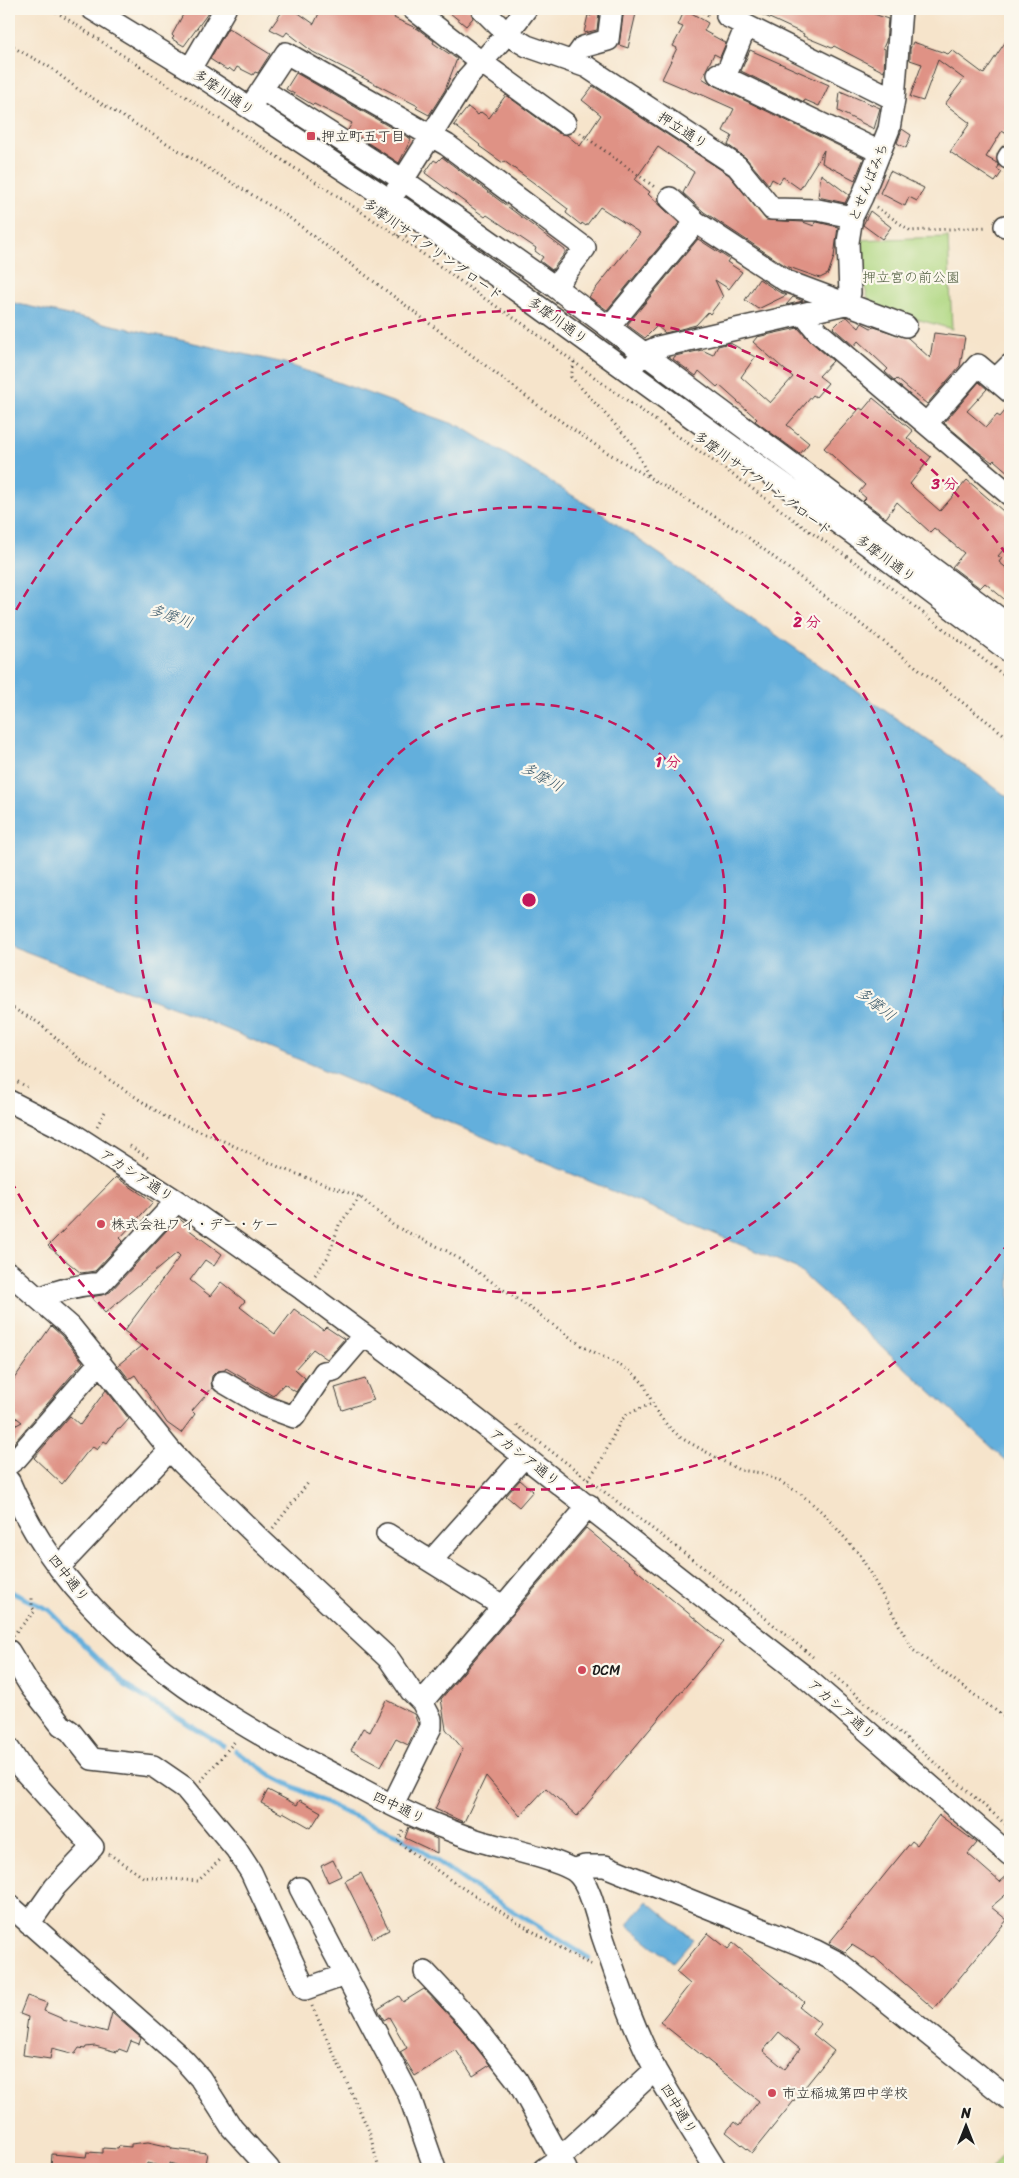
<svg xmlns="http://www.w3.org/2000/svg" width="1019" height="2178" font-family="Sriracha,'Klee One',sans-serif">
	<rect width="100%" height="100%" fill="#fbf7ec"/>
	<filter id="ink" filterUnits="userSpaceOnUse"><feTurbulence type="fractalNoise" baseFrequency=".02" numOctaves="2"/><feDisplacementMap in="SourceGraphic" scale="10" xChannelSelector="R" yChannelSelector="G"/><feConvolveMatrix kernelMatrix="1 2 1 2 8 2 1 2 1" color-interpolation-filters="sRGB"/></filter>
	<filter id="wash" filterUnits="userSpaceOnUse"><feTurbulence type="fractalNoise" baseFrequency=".0096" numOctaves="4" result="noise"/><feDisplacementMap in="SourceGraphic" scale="20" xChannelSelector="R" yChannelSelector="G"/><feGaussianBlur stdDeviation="1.12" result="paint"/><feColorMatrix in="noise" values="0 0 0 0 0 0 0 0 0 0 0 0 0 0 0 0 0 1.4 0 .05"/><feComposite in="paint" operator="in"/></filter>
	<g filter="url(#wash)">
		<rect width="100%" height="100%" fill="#f6e4cb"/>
		<path fill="#afd781" stroke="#667a4e" d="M 948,237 L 952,329 L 870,306 L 852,240 Z
			M 1010,2144 L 1010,2169 L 991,2169 Z"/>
		<path fill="#63afdc" stroke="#40667c" d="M 9,302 L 284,363 L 462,427 L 599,512 L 982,778 L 1010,799 L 1010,1464 L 796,1268 L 193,1015 L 9,945 Z
			M 647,1901 L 693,1939 L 673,1962 L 627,1925 Z"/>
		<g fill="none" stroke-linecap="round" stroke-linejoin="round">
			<path stroke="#63afdc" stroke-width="5" d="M 9,1591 L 49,1610 L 124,1685 L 223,1745
				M 236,1751 L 274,1777 L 344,1812 L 398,1834 L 468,1883 L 589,1958"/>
		</g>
		<g id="blocks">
			<path fill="#df9285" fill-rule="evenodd" d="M 186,9 L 211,9 L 184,46 L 172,39 L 174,37 L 172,35 Z
				M 284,9 L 293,9 L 314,24 L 321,9 L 399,9 L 394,18 L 418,29 L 434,41 L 433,43 L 457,59 L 445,90 L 429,115 L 416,108 L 418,106 L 313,52 L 287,32 L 284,36 L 270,29 Z
				M 445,9 L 470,9 L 473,18 L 466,26 Z
				M 624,9 L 637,9 L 628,48 L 619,45 Z
				M 685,9 L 708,23 L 704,31 L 726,43 L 720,57 L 714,54 L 702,78 L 713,85 L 864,158 L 855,180 L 822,163 L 824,150 L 800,189 L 783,177 L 779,183 L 772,179 L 769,185 L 746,158 L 728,145 L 732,136 L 723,131 L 734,109 L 696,92 L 695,93 L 662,79 L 677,48 L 673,46 L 683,27 L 678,25 Z
				M 750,9 L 860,9 L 888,19 L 886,41 L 883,48 L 885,49 L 884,72 L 834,46 L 832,48 L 803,36 L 804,34 Z
				M 592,13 L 599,14 L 597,30 L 584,33 L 588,15 L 591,16 Z
				M 228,28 L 270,54 L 258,73 L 255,72 L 253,75 L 237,67 L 234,72 L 229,68 L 227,70 L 210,59 Z
				M 1010,35 L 1010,125 L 1005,133 L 1002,131 L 986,157 L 997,163 L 999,166 L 997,169 L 1002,172 L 995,182 L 950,152 L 970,123 L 945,104 L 964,79 L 938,60 L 923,101 L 910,97 L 922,64 L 910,60 L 910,49 L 913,42 L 948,54 L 952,50 L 984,74 Z
				M 750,50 L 829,85 L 819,106 L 805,100 L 804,102 L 741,71 Z
				M 296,73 L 411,139 L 399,163 L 348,130 L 352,123 L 314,104 L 313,105 L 286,89 Z
				M 593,86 L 729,175 L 766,220 L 803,222 L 814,226 L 815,222 L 817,222 L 838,227 L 834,257 L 828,274 L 820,278 L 786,266 L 704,212 L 683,193 L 694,172 L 658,147 L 635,180 L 650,192 L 648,194 L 679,223 L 607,310 L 589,297 L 640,233 L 600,207 L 586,226 L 582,223 L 581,225 L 566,213 L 568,209 L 534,183 L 504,161 L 503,163 L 479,146 L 480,145 L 454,125 L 468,107 L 478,115 L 481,112 L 489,118 L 506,95 L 558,133 L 567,135 L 580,146 L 601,115 L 582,100 Z
				M 840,91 L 880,108 L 874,129 L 838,111 Z
				M 902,129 L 911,135 L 906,148 L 897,143 Z
				M 442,157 L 565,250 L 565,253 L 552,270 L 540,261 L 543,257 L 535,251 L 536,248 L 487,215 L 485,217 L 425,173 L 434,160 L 437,162 Z
				M 890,171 L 924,188 L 917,201 L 909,197 L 905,206 L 880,193 Z
				M 821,174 L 849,195 L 845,203 L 818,197 Z
				M 870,211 L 891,227 L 882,239 L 863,225 Z
				M 698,239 L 729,259 L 727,262 L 742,272 L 729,289 L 715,280 L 723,297 L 710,314 L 708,312 L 696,325 L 665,333 L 657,326 L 645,338 L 627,325 Z
				M 759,279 L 779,292 L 787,295 L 758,309 L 745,300 Z
				M 793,297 L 803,301 L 786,305 Z
				M 847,317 L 859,328 L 862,323 L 871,328 L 874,327 L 908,338 L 930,358 L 934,333 L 965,337 L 960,366 L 927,404 L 897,379 L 895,381 L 885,372 L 888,369 L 858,341 L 854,346 L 833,328 L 840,321 Z
				M 798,328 L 810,341 L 833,361 L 819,376 L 828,383 L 816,397 L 813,395 L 787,425 L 809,443 L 800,454 L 755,421 L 757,419 L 719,385 L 717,387 L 699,371 L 696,376 L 673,359 L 675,356 L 702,350 L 713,355 L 718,346 L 730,343 L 755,357 L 741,377 L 770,403 L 793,377 L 753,342 L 757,337 Z
				M 979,382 L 987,389 L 967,411 L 986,427 L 997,415 L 1000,417 L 1010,405 L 1010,474 L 994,460 L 992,462 L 976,450 L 944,423 Z
				M 873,398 L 913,431 L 907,438 L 931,457 L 910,484 L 914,488 L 940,511 L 967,480 L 1010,517 L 1010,542 L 998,556 L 1002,558 L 999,562 L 1010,571 L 1010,604 L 985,583 L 980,588 L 952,567 L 964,553 L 934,528 L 930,532 L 897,502 L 886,518 L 863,501 L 866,498 L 859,492 L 865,485 L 824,448 L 860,408 L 863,410 Z
				M 116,1177 L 153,1202 L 120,1238 L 123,1241 L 95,1271 L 81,1273 L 48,1246 Z
				M 178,1218 L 190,1227 L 188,1229 L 222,1254 L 214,1266 L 205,1260 L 190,1280 L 210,1296 L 221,1282 L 245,1301 L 240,1307 L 275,1334 L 294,1309 L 323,1330 L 326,1327 L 344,1339 L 327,1359 L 313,1349 L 295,1369 L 305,1378 L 296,1392 L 284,1384 L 273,1396 L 226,1368 L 225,1370 L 217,1371 L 212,1376 L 211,1382 L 212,1388 L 192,1411 L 195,1414 L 181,1433 L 167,1423 L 135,1375 L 129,1379 L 118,1365 L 141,1346 L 129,1337 L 130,1335 L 124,1331 L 180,1256 L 177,1253 L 105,1313 L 91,1297 L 102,1295 L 110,1292 Z
				M 51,1326 L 62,1336 L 83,1362 L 11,1446 L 9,1429 L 22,1422 L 9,1412 L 9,1386 Z
				M 365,1379 L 374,1400 L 342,1410 L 335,1388 Z
				M 106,1390 L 129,1419 L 120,1429 L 118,1428 L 107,1443 L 104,1441 L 97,1450 L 93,1447 L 88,1451 L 62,1484 L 34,1458 L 70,1416 L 80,1425 Z
				M 520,1480 L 533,1491 L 519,1507 L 506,1496 Z
				M 586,1528 L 723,1642 L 577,1816 L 546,1788 L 520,1816 L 486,1776 L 464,1822 L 461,1821 L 435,1809 L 463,1749 L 446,1729 L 441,1699 Z
				M 386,1700 L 414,1714 L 418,1724 L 408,1745 L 396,1739 L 381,1766 L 351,1750 L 363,1728 L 370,1732 Z
				M 268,1790 L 297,1805 L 300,1800 L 321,1812 L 311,1828 L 283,1812 L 282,1814 L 261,1803 Z
				M 939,1815 L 977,1843 L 968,1854 L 1000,1882 L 1010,1873 L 1010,1891 L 991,1907 L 1007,1920 L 934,2009 L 874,1957 L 873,1958 L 852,1945 L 845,1952 L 829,1943 L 912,1841 L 917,1845 Z
				M 409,1827 L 437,1839 L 437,1853 L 405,1838 Z
				M 333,1860 L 341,1876 L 328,1882 L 321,1866 Z
				M 361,1873 L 389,1930 L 373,1938 L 345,1881 Z
				M 708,1933 L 728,1949 L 733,1943 L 804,2002 L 799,2007 L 821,2024 L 813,2034 L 834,2051 L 752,2153 L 726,2132 L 734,2122 L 739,2126 L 759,2101 L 660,2022 L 690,1984 L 676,1972 ZM 779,2032 L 800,2049 L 785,2069 L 763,2051 Z
				M 424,1989 L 460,2027 L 490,2065 L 473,2076 L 456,2050 L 415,2076 L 400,2052 L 407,2048 L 389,2017 L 384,2020 L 378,2009 L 399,1996 L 403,2002 Z
				M 27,1996 L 47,2003 L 44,2011 L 63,2019 L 63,2020 L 107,2032 L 112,2013 L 141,2038 L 139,2044 L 131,2041 L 127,2052 L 119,2049 L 117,2052 L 95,2046 L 86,2047 L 85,2049 L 79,2048 L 75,2054 L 52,2048 L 50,2059 L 23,2055 L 28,2017 L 20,2014 Z
				M 148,2142 L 171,2147 L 172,2149 L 207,2153 L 204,2169 L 188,2169 L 170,2163 L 169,2168 L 147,2163 L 146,2169 L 51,2169 L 52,2154 L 86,2157 L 87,2152 L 103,2153 L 103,2148 L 118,2149 L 119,2146 L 131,2147 L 131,2144 Z"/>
		</g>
	</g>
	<g filter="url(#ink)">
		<use href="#blocks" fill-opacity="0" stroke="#3d3a36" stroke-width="1"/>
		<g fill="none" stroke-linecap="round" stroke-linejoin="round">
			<defs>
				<path id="minor" d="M 92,9 L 190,69 L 405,210 L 856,536 L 1010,652
					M 413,9 L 481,62 L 565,123
					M 482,9 L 507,34 L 527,46 L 587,67 L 737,166 L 772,209 L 818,210 L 852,217
					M 727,16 L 894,99
					M 573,61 L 583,47 L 608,40 L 612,9
					M 190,69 L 225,9
					M 718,74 L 880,152
					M 725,77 L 746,26
					M 263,90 L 403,180 L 555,287 L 1010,626
					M 255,100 L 286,53 L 447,145 L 585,248 L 555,287
					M 1008,158 L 1010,155
					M 396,191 L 468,77 L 507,34 L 526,9
					M 670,198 L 696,222 L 786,281 L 906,326
					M 1005,226 L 1010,225
					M 804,315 L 818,332 L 1010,495
					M 609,327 L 696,222
					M 635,363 L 642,354 L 658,347 L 845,304 L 850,293 L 848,242 L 852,217 L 862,197 L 889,129 L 894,99 L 901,9
					M 996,379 L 1010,365
					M 927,423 L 978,365 L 1010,392
					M 9,1101 L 70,1132 L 177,1201 L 302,1289 L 461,1407 L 804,1676 L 1010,1855
					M 9,1273 L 71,1327 L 170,1450 L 182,1463 L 262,1541 L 389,1659 L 411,1691 L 422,1702 L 431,1719 L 431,1727 L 393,1804
					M 40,1298 C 60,1289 79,1285 101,1283 L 177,1201
					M 223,1382 L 264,1406 L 294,1417 L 324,1372 L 334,1370 L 364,1335
					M 9,1464 L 17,1458 L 100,1362
					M 9,1481 C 68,1622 200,1705 331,1773 C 363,1789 395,1809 429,1822 C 447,1829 465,1837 483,1842 C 504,1848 563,1860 577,1873 C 590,1884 597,1918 602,1935 C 618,1981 633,2028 656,2071 C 675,2104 696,2137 716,2169
					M 387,1534 L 504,1607
					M 431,1561 L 524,1457
					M 59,1567 L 170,1450
					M 9,1651 L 31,1687 L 61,1725 L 70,1731 L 92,1759 L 153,1766 L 185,1788 L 236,1849 L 251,1872 L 305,1989 L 345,1975
					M 422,1702 L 589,1505
					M 9,1749 L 22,1769 L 93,1847 L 55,1887 L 29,1924
					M 573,1870 L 585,1866 L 605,1866 L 816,1951 L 839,1963 L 1010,2100
					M 300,1888 L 409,2095 L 435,2169
					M 9,1905 L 183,2059 L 200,2078 L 232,2128 L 269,2169
					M 425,1972 L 469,2019 L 517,2080 L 566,2169
					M 544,2169 L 560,2158 L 655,2070"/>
			</defs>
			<use href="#minor" stroke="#3d3a36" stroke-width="24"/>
			<path stroke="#3d3a36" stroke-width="3" stroke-dasharray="1 4" stroke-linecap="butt" d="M 52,9 L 398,236 L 482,297 L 526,326 L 605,385 L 746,484 L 809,531 L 874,575 L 1010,680
				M 699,9 L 710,17
				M 9,45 L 48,66 L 79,90 L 287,216 L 543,409 L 603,450 L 741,532 L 1010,739
				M 580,133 L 656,188
				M 876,207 L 911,231 L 987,227
				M 398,236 L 400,233 L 408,237
				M 574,362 L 571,377 L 633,444 L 648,475
				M 9,1006 L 39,1023 L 84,1063 L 167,1118 L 215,1137 L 283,1169 L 360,1197 L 394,1226 L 447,1251 L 540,1315 L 582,1346 L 631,1371 L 644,1384 L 656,1411 L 667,1425 L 681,1438 L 739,1470 L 762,1473 L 779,1481 L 801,1494 L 822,1512 L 860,1555 L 913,1650 L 1010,1721
				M 9,1077 L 27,1087
				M 97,1126 L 106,1110
				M 130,1146 L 150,1159
				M 315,1275 L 328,1257 L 339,1225 L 360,1197
				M 517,1425 L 705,1569 L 813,1657
				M 588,1479 L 600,1463 L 620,1422 L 627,1414 L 653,1403
				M 273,1528 L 308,1483
				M 13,1635 L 35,1611 L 32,1607 L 32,1597
				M 831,1673 L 1010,1828
				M 201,1781 L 236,1740
				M 403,1831 L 398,1842 L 456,1884 L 568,1953 L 594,1966
				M 109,1854 L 143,1877 L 198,1881 L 222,1858
				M 312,2006 L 369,2131 L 379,2169"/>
			<use href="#minor" stroke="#fff" stroke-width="21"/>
		</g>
	</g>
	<g fill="none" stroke="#c2185b" stroke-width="2.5" stroke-dasharray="9 6">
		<circle cx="529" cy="900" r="196"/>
		<circle cx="529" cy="900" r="393"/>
		<path d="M1009 1242A589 589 0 0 1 9 1177M9 623A589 589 0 0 1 1009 558"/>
	</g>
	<g fill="#d1495b" stroke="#fbf7ec" stroke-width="2">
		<rect x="306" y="131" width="10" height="10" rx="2.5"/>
		<circle cx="101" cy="1224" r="5"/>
		<circle cx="582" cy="1670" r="5"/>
		<circle cx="772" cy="2093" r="5"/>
	</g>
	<g text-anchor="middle" stroke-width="4.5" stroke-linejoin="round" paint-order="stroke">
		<g font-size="14" fill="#1c1c1c" stroke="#fbf7ec">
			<text transform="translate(224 92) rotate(34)" y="5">多摩川通り</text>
			<text transform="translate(683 130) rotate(33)" y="5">押立通り</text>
			<text transform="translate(868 182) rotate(-68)" y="5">とせんばみち</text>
			<text transform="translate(433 249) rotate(35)" y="5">多摩川サイクリングロード</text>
			<text transform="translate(558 320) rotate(36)" y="5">多摩川通り</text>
			<text transform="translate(763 483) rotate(36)" y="5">多摩川サイクリングロード</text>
			<text transform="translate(886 558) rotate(36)" y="5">多摩川通り</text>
			<text transform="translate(137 1175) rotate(33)" y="5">アカシア通り</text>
			<text transform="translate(525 1457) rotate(38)" y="5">アカシア通り</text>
			<text transform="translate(69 1578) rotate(52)" y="5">四中通り</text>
			<text transform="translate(842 1709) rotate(41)" y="5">アカシア通り</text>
			<text transform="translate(399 1807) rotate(26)" y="5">四中通り</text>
			<text transform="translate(679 2109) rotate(59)" y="5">四中通り</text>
		</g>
		<g font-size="14" fill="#1c1c1c" stroke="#fbf7ec" text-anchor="start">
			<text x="321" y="141">押立町五丁目</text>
			<text x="111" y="1229">株式会社ワイ・デー・ケー</text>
			<text x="592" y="1675">DCM</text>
			<text x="782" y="2098">市立稲城第四中学校</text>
		</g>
		<g font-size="14" fill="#4f5d3f" stroke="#fbf7ec">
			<text x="911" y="282">押立宮の前公園</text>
		</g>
		<g font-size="15" font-style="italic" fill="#385769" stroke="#fbf7ec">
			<text transform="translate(171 616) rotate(19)" y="5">多摩川</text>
			<text transform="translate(542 777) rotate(29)" y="5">多摩川</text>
			<text transform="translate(876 1004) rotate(38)" y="5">多摩川</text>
		</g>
	</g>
	<circle cx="529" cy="900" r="8" fill="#c2185b" stroke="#fbf7ec" stroke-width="2.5"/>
	<g font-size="15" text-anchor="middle" font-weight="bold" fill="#c2185b" stroke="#fbf7ec" stroke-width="4.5" stroke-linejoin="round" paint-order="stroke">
		<text x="945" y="489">3 分</text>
		<text x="807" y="627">2 分</text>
		<text x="668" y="767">1 分</text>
	</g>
	<rect width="1019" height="2178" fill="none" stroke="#fbf7ec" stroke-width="30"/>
	<g transform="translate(966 2126)" stroke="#fbf7ec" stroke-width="4" paint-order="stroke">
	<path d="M0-4L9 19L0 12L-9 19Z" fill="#1c1c1c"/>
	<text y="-8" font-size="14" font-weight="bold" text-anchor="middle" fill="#1c1c1c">N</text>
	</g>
</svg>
